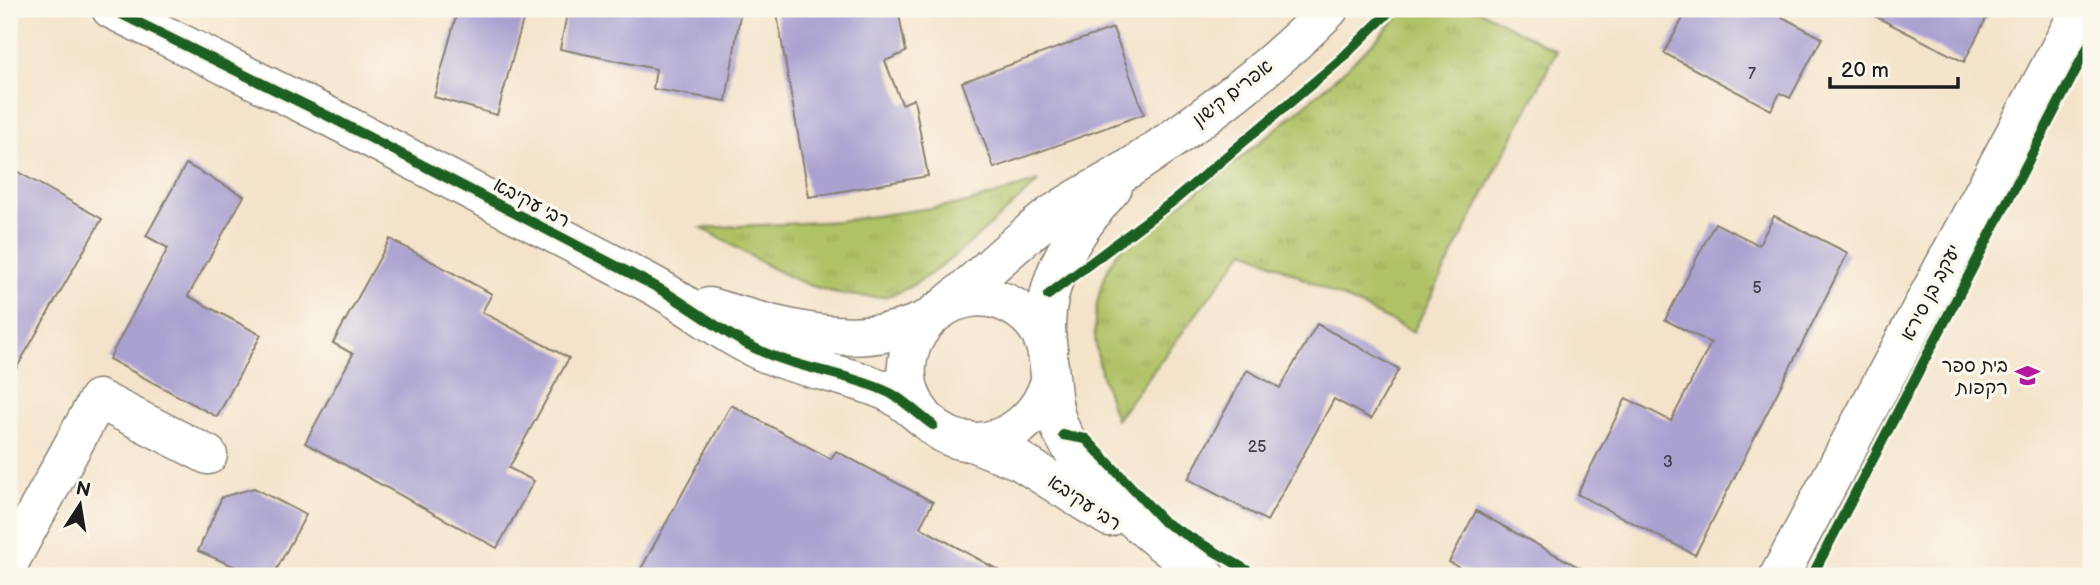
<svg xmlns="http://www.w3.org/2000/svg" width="2100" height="585" font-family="'Balsamiq Sans','Playpen Sans Hebrew',sans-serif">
	<defs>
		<pattern id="grass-tufts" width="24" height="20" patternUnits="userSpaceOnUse" patternTransform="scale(1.75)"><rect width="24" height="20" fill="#b0c266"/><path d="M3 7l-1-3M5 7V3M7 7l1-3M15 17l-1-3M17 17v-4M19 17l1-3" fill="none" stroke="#97a658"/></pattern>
	</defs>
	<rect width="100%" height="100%" fill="#fbf7ec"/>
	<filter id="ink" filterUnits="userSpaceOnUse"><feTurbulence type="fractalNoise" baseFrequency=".0143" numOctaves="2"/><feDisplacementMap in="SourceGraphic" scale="14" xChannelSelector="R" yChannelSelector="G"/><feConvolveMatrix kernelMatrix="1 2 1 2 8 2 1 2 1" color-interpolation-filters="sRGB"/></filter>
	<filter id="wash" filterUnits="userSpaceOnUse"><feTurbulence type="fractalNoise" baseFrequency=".00686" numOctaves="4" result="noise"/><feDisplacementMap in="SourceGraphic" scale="28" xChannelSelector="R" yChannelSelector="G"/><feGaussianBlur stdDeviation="1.57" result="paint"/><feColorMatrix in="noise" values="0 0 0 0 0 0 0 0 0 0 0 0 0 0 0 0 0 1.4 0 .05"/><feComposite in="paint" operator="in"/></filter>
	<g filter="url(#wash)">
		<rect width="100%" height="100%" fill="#f4e3ca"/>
		<path fill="url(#grass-tufts)" stroke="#666f41" stroke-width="2" d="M 1405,9 L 1477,9 L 1557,51 L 1413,332 L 1245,250 L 1116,420 C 1096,359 1081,319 1114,257 C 1121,243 1177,207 1193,195 C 1267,137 1342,79 1405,9 Z
			M 1039,181 C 1006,210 922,295 880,297 C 858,298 833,293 812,286 C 776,274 736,246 702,228 L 839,221 L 967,203 Z"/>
		<g id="blocks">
			<path fill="#aaa1d1" d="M 458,9 L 526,9 L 497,115 L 434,97 Z
				M 568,9 L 741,9 L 726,101 L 653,89 L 656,69 L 560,49 Z
				M 776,9 L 898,9 L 906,52 L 885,61 L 902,104 L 914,99 L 928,176 L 809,197 Z
				M 1688,9 L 1767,9 L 1822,38 L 1790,98 L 1780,93 L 1771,110 L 1664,53 Z
				M 1861,9 L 1991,9 L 1964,62 Z
				M 1113,28 L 1144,114 L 994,168 L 962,82 Z
				M 186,164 L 244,196 L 188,296 L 261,335 L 217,417 L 109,359 L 168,248 L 146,236 Z
				M 9,167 L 102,219 L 9,381 Z
				M 1774,216 L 1848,253 L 1695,555 L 1577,494 L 1626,398 L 1671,421 L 1711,343 L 1665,320 L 1715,223 L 1759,245 Z
				M 390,239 L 492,294 L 482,312 L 569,358 L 509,468 L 534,481 L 497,548 L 305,443 L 353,354 L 333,343 Z
				M 1317,324 L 1399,369 L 1371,419 L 1334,399 L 1267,521 L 1188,479 L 1247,370 L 1280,388 Z
				M 731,405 L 831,459 L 836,451 L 933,502 L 920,527 L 1009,576 L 637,576 Z
				M 254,488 L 306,515 L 273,576 L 257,576 L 198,551 L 222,497 Z
				M 1476,511 L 1523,537 L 1595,576 L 1475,576 L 1449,562 Z"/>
		</g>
	</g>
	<g filter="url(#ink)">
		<use href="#blocks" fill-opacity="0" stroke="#888073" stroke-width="2"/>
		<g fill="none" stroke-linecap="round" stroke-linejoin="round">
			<defs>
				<path id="minor" d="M 949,303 C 983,275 1015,243 1050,216 C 1077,197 1106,184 1133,166 C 1202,120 1271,69 1329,9
					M 1048,350 C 1037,285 1072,234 1113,187
					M 9,563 L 98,399 L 208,455
					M 1779,576 L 2081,9"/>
				<path id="tertiary" d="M 111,9 L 334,119 L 649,283 C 689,304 722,334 763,352 C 804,370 850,374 890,393 C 905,401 919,415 933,425
					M 709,307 C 781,327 854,353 926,320
					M 1049,384 C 1032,438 965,465 924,417 C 871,354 950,264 1019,310 C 1064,340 1040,392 1063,434 C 1095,493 1152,536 1205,576
					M 969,441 L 1020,461 L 1109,517"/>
			</defs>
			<use href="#minor" stroke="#888073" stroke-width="41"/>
			<use href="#tertiary" stroke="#888073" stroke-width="41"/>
			<use href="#minor" stroke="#fff" stroke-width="38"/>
			<use href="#tertiary" stroke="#fff" stroke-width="38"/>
			<defs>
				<path id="cycleway" d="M 111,9 L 334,119 L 649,283 C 689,304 722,334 763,352 C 804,370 850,374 890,393 C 905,401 919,415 933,425
					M 1048,295 L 1176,199 L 1339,61 L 1392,9
					M 1063,435 L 1086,439 L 1164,522 L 1257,576
					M 1812,576 L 2091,41"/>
			</defs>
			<use href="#cycleway" stroke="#fbf7ec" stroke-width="15"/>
			<use href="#cycleway" stroke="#1b5e20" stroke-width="10"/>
		</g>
	</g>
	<defs>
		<symbol id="school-bare" viewBox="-9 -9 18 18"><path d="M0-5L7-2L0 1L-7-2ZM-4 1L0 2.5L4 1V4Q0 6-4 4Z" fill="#b5179e" stroke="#fbf7ec" stroke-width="2.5" paint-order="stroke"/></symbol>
	</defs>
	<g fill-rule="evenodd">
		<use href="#school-bare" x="2010" y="358" width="35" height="35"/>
	</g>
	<g text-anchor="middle" stroke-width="7" stroke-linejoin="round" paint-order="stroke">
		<g font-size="16" fill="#403d49">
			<text x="1752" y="79">7</text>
			<text x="1757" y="293">5</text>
			<text x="1257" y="452">25</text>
			<text x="1668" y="467">3</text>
		</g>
		<g font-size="19" fill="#1c1c1c" stroke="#fbf7ec">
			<text transform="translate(1232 92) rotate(-38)" y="7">אפרים קישון</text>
			<text transform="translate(532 202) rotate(28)" y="7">רבי עקיבא</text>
			<text transform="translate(1930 292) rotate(-62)" y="7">יעקב בן סירא</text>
			<text transform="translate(1085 502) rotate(34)" y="7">רבי עקיבא</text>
		</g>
		<g font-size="19" fill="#1c1c1c" stroke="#fbf7ec" text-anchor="end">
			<text x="2008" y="372">בית ספר<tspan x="2008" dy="22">רקפות</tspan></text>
		</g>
	</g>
	<rect width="2100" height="585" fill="none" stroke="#fbf7ec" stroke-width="35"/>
	<g transform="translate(80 505) rotate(12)" stroke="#fbf7ec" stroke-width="5" paint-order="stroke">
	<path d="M0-5L12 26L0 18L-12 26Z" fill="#1c1c1c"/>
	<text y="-10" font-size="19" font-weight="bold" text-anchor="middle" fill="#1c1c1c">N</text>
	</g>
	<path d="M1830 77v10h128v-10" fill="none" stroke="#1c1c1c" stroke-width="3.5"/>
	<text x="1841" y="77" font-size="21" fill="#1c1c1c" stroke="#fbf7ec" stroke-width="5" paint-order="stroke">20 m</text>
</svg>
